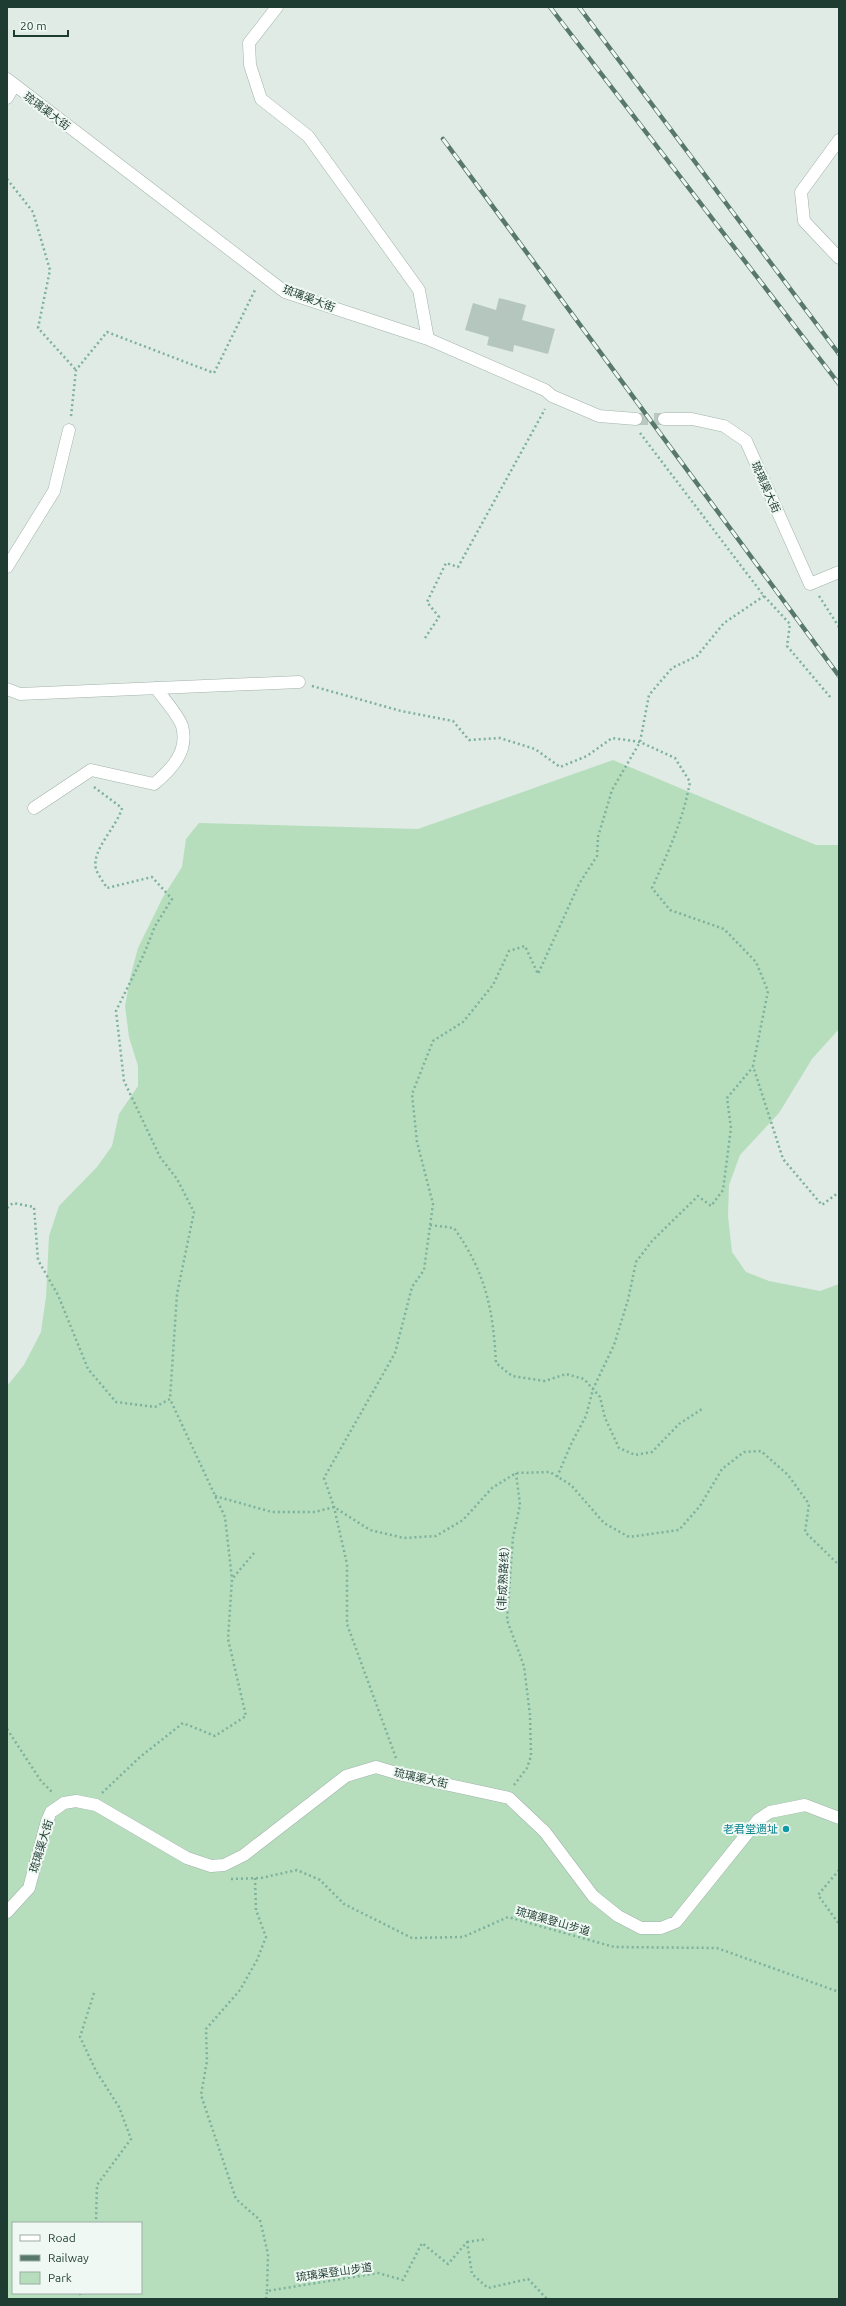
<svg xmlns="http://www.w3.org/2000/svg" width="846" height="2306" font-family="Ubuntu,'Noto Sans SC',sans-serif">
	<rect width="100%" height="100%" fill="#dfebe4"/>
	<path fill="#b6debd" fill-rule="evenodd" d="M 613,760 L 816,845 L 839,845 L 839,1029 L 812,1059 L 779,1113 L 740,1155 L 729,1185 L 728,1216 L 732,1252 L 746,1272 L 769,1281 L 820,1291 L 839,1284 L 839,2299 L 7,2299 L 7,1386 L 24,1365 L 41,1332 L 46,1297 L 49,1236 L 59,1206 L 97,1167 L 112,1146 L 119,1114 L 138,1086 L 138,1066 L 129,1037 L 125,1006 L 131,974 L 138,948 L 163,897 L 182,867 L 186,839 L 199,823 L 418,829 ZM 13,2223 L 141,2223 L 141,2293 L 13,2293 Z"/>
	<path fill="#b4c6bd" d="M 499,298 L 526,305 L 522,320 L 555,329 L 548,354 L 514,345 L 513,352 L 487,345 L 489,337 L 465,330 L 473,303 L 496,310 Z"/>
	<g fill="none" stroke-linecap="round" stroke-linejoin="round">
		<path stroke="#b9c8c0" stroke-width="12" stroke-dasharray="12 6" stroke-linecap="butt" d="M 636,419 L 664,419"/>
		<defs>
			<path id="minor" d="M 277,7 L 249,43 L 250,65 L 261,99 L 308,136 L 419,290 L 428,339
				M 7,79 L 285,292 L 428,339 L 545,390 L 552,396 L 599,416 L 636,419
				M 7,98 L 14,86
				M 839,140 L 801,192 L 804,221 L 839,258
				M 664,419 L 692,419 L 724,426 L 746,441 L 810,584 L 839,572
				M 7,567 L 54,491 L 69,430
				M 7,689 L 20,694 L 299,682
				M 34,808 L 91,770 L 154,784 C 172,769 189,751 182,726 C 179,716 163,698 156,688
				M 7,1912 L 29,1888 L 47,1821 L 51,1812 L 64,1803 L 76,1801 L 96,1805 L 187,1858 L 211,1866 L 224,1865 L 244,1855 L 346,1776 L 376,1767 L 403,1775 L 509,1798 L 545,1832 L 593,1896 L 618,1916 L 641,1928 L 661,1928 L 676,1922 L 758,1820 L 770,1812 L 805,1805 L 839,1818"/>
		</defs>
		<use href="#minor" stroke="#a2b3ab" stroke-width="13"/>
		<path stroke="#7db19c" stroke-width="2.5" stroke-dasharray="2 3" stroke-linecap="butt" d="M 7,179 L 33,212 L 50,270 L 38,328 L 76,370
			M 71,416 L 76,370 L 107,332 L 214,373 L 256,288
			M 640,433 L 764,596 L 790,624 L 787,646 L 831,698
			M 819,596 L 839,627
			M 425,638 L 439,617 L 427,602 L 446,563 L 458,567 L 545,409
			M 312,686 L 401,711 L 453,721 L 469,740 L 500,738 L 535,749 L 560,767 L 587,756 L 612,738 L 640,742 L 675,758 L 690,782 C 683,820 668,853 652,888 L 670,910 L 724,929 L 756,962 L 768,991 L 753,1066 L 783,1159 L 822,1205 L 839,1192
			M 94,787 L 122,808 C 117,827 91,850 96,869 C 98,875 104,883 107,888 L 152,877 L 172,899 L 155,926 L 144,954 L 116,1011 L 124,1081 L 160,1157 L 177,1179 L 194,1212 L 177,1294 L 170,1399
			M 7,1208 L 13,1203 L 34,1207 L 38,1260 L 58,1295 L 88,1369 L 116,1402 L 155,1407 L 170,1399 L 225,1517 L 232,1579
			M 430,1225 L 454,1228 C 486,1273 493,1309 496,1363 L 512,1376 L 545,1381 L 566,1374 L 584,1379 L 600,1397 L 605,1418 L 619,1448 L 635,1455 L 652,1452 L 679,1424 L 702,1409
			M 557,1477 L 572,1442 L 586,1416 L 593,1389 L 614,1345 L 628,1300 L 636,1262 L 652,1241 L 698,1196 L 711,1206 L 723,1190 L 731,1128 L 727,1098 L 753,1067
			M 215,1496 L 272,1512 L 315,1512 L 334,1507 L 370,1530 L 404,1538 L 436,1536 L 463,1520 L 492,1488 L 516,1473 L 550,1472 L 571,1485 L 604,1523 L 629,1537 L 679,1530 L 700,1506 L 722,1469 L 744,1452 L 761,1451 L 788,1475 L 809,1504 L 805,1532 L 839,1565
			M 7,1729 L 41,1781 L 53,1793
			M 396,1758 L 347,1624 L 347,1564 L 334,1507 L 324,1478 L 395,1353 L 412,1287 L 424,1270 L 433,1204 L 417,1142 L 412,1094 L 433,1041 L 463,1022 L 493,985 L 509,951 L 525,946 L 538,974 L 579,884 L 597,856 L 598,837 L 612,790 L 640,742 L 649,695 L 672,668 L 697,656 L 724,623 L 764,596
			M 514,1785 L 527,1768 L 531,1756 L 530,1715 L 524,1666 L 507,1620 L 513,1537 L 520,1505 L 516,1473
			M 102,1793 L 140,1757 L 183,1723 L 215,1736 L 246,1716 L 228,1639 L 232,1579 L 254,1553
			M 839,1870 L 818,1895 L 839,1924
			M 255,1878 L 256,1910 L 266,1937 L 257,1960 L 240,1990 L 206,2029 L 207,2061 L 201,2095 L 236,2199 L 260,2220 L 268,2254 L 267,2291
			M 231,1879 L 261,1878 L 297,1870 L 320,1880 L 344,1904 L 412,1938 L 463,1937 L 508,1917 L 614,1947 L 717,1948 L 839,1992
			M 94,1993 L 80,2037 L 96,2071 L 119,2107 L 131,2139 L 97,2185 L 96,2223
			M 467,2242 L 487,2239
			M 80,2293 L 81,2299
			M 266,2299 L 267,2291 L 378,2273 L 403,2280 L 422,2243 L 448,2264 L 467,2242 L 472,2274 L 488,2288 L 528,2279 L 547,2299"/>
		<use href="#minor" stroke="#fff" stroke-width="12"/>
		<defs>
			<path id="rail" d="M 550,7 L 839,384
				M 579,7 L 839,354
				M 443,139 L 839,676"/>
		</defs>
		<use href="#rail" stroke="#59786d" stroke-width="4.5"/>
		<use href="#rail" stroke="#eff8f3" stroke-width="3" stroke-dasharray="9" stroke-linecap="butt"/>
	</g>
	<circle fill="#0f9aa8" stroke="#eff8f3" stroke-width="1.5" cx="786" cy="1829" r="4"/>
	<g text-anchor="middle" stroke-width="4" stroke-linejoin="round" paint-order="stroke">
		<g font-size="11" fill="#1f3c32" stroke="#eff8f3">
			<text transform="translate(47 111) rotate(37)" y="4">琉璃渠大街</text>
			<text transform="translate(309 298) rotate(21)" y="4">琉璃渠大街</text>
			<text transform="translate(766 487) rotate(66)" y="4">琉璃渠大街</text>
			<text transform="translate(503 1579) rotate(-87)" y="4">（非成熟路线）</text>
			<text transform="translate(421 1778) rotate(13)" y="4">琉璃渠大街</text>
			<text transform="translate(41 1846) rotate(-73)" y="4">琉璃渠大街</text>
			<text transform="translate(553 1921) rotate(16)" y="4">琉璃渠登山步道</text>
			<text transform="translate(334 2272) rotate(-8)" y="4">琉璃渠登山步道</text>
		</g>
		<g font-size="11" fill="#0d838f" stroke="#eff8f3" text-anchor="end">
			<text x="778" y="1833">老君堂遗址</text>
		</g>
	</g>
	<rect width="846" height="2306" fill="none" stroke="#1f3c32" stroke-width="16"/>
	<rect x="12" y="2222" width="130" height="72" fill="#eff8f3" stroke="#9cada6"/>
	<rect x="20" y="2235" width="20" height="6" fill="#ffffff" stroke="#9cada6"/>
	<text x="48" y="2242" font-size="12" fill="#1f3c32">Road</text>
	<rect x="20" y="2255" width="20" height="6" fill="#59786d" stroke="#9cada6"/>
	<text x="48" y="2262" font-size="12" fill="#1f3c32">Railway</text>
	<rect x="20" y="2272" width="20" height="12" fill="#b6debd" stroke="#9cada6"/>
	<text x="48" y="2282" font-size="12" fill="#1f3c32">Park</text>
	<path d="M14 30v6h54v-6" fill="none" stroke="#1f3c32" stroke-width="2"/>
	<text x="20" y="30" font-size="12" fill="#1f3c32" stroke="#eff8f3" stroke-width="3" paint-order="stroke">20 m</text>
</svg>
